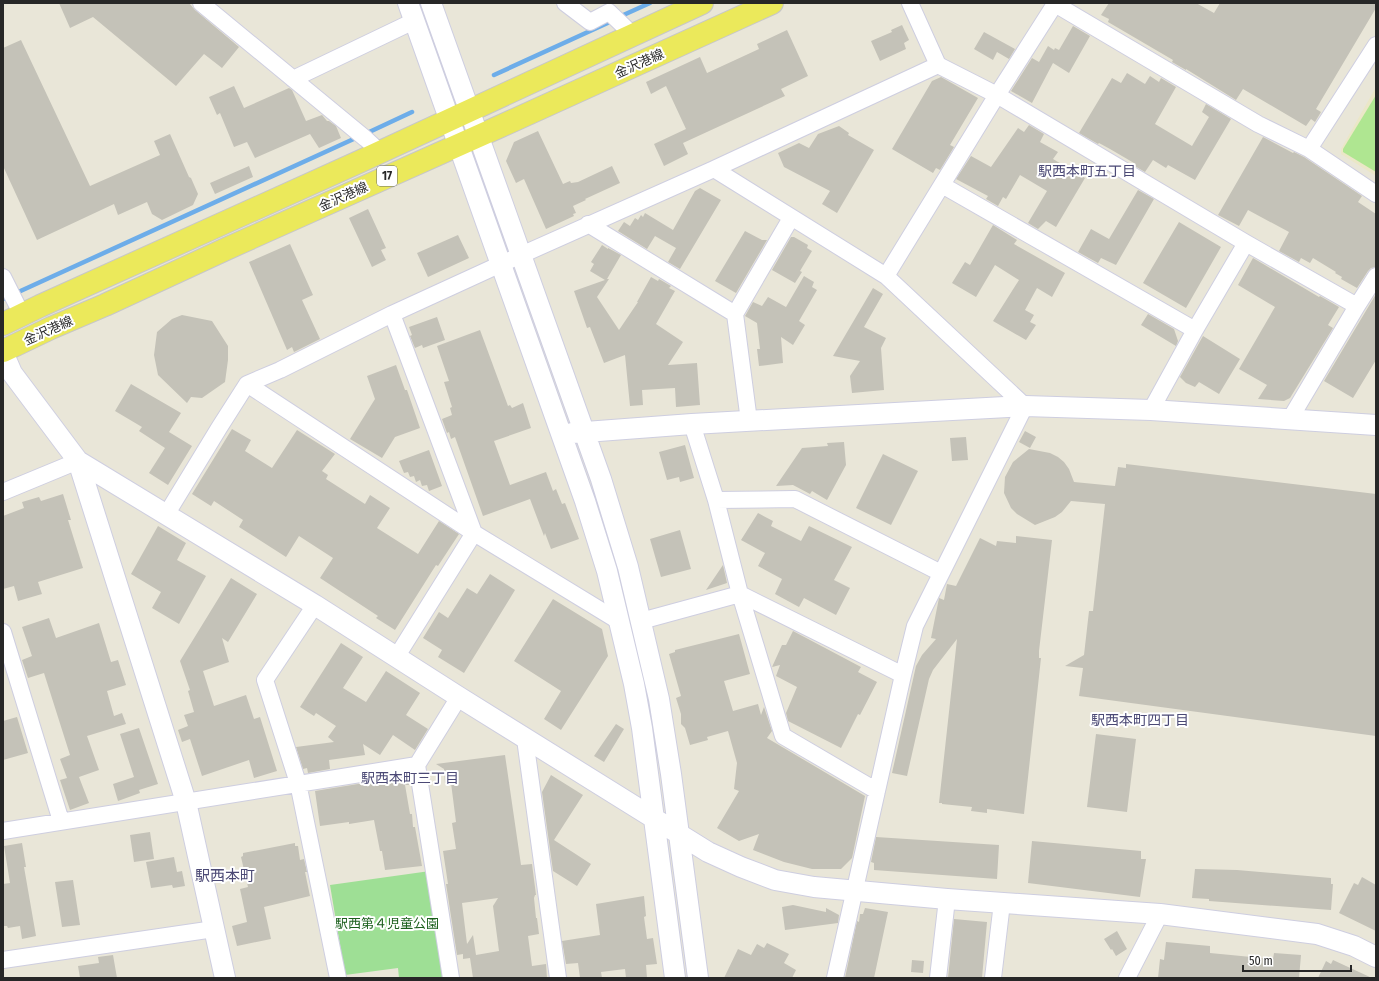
<svg xmlns="http://www.w3.org/2000/svg" width="1379" height="981" font-family="'Fira Sans Condensed','Noto Sans JP',sans-serif">
	<rect width="100%" height="100%" fill="#e9e6d8"/>
	<path fill="#ebe7c7" d="M 1376,87 L 1376,176 L 1341,154 L 1341,149 Z"/>
	<path fill="#9edf95" d="M 430,871 L 445,978 L 399,978 L 398,968 L 345,975 L 330,885 Z"/>
	<path fill="#afe691" d="M 1376,95 L 1376,172 L 1343,152 L 1343,149 Z"/>
	<g fill="none" stroke-linecap="round" stroke-linejoin="round">
		<path stroke="#6dade9" stroke-width="4.5" d="M 619,17 L 650,3
			M 494,75 L 612,21
			M 365,134 L 412,112
			M 3,299 L 358,137"/>
	</g>
	<path fill="#c4c2b8" fill-rule="evenodd" d="M 59,3 L 189,3 L 195,10 L 239,47 L 222,68 L 204,54 L 176,86 L 93,17 L 70,28 Z
		M 1109,3 L 1196,3 L 1214,13 L 1220,3 L 1376,3 L 1376,8 L 1316,109 L 1321,112 L 1315,122 L 1311,119 L 1306,126 L 1243,89 L 1236,100 L 1186,69 L 1186,70 L 1172,62 L 1173,60 L 1108,22 L 1109,19 L 1101,15 Z
		M 902,25 L 909,40 L 904,43 L 906,49 L 880,61 L 871,41 L 892,32 L 891,30 Z
		M 1073,26 L 1090,36 L 1069,73 L 1053,63 L 1032,103 L 1011,91 L 1032,58 L 1039,62 L 1048,46 L 1054,50 L 1055,48 L 1059,50 Z
		M 787,30 L 808,76 L 781,89 L 785,96 L 683,143 L 688,154 L 664,166 L 654,144 L 686,129 L 666,86 L 651,94 L 646,82 L 700,57 L 707,73 L 759,49 L 757,44 Z
		M 984,32 L 1015,49 L 1009,59 L 997,52 L 993,60 L 974,49 Z
		M 21,40 L 90,186 L 160,155 L 154,141 L 170,134 L 189,177 L 191,178 L 198,194 L 193,205 L 162,220 L 152,214 L 147,202 L 118,215 L 114,204 L 37,240 L 3,166 L 3,48 Z
		M 1127,73 L 1145,84 L 1150,76 L 1159,82 L 1161,78 L 1176,87 L 1155,124 L 1192,146 L 1209,117 L 1202,112 L 1206,104 L 1231,119 L 1195,180 L 1168,165 L 1166,168 L 1153,160 L 1145,172 L 1133,165 L 1134,163 L 1110,149 L 1099,143 L 1098,144 L 1079,133 L 1112,78 L 1121,83 Z
		M 941,77 L 978,98 L 950,145 L 954,147 L 940,170 L 936,168 L 933,173 L 892,149 L 932,81 Z
		M 234,86 L 244,108 L 289,88 L 292,90 L 306,121 L 322,115 L 327,121 L 329,121 L 336,126 L 341,138 L 319,148 L 310,134 L 255,158 L 247,142 L 234,147 L 220,113 L 217,115 L 209,97 Z
		M 1029,125 L 1044,134 L 1040,142 L 1058,152 L 1053,159 L 1085,178 L 1056,227 L 1046,221 L 1038,229 L 1028,223 L 1047,191 L 1020,175 L 1006,199 L 1003,197 L 998,206 L 986,199 L 988,196 L 956,179 L 971,156 L 991,167 L 1018,128 L 1024,132 Z
		M 839,126 L 849,133 L 848,135 L 874,150 L 837,213 L 822,204 L 830,191 L 784,167 L 778,153 L 799,143 L 809,148 L 818,134 Z
		M 538,131 L 563,184 L 570,181 L 571,183 L 578,182 L 612,166 L 620,183 L 585,199 L 586,200 L 573,206 L 576,213 L 573,214 L 574,216 L 546,229 L 524,179 L 516,183 L 506,161 L 514,142 Z
		M 1263,137 L 1293,153 L 1294,152 L 1304,157 L 1362,196 L 1358,202 L 1376,214 L 1376,267 L 1371,268 L 1368,271 L 1357,288 L 1341,279 L 1342,277 L 1335,273 L 1336,272 L 1313,258 L 1310,263 L 1301,258 L 1299,262 L 1279,251 L 1289,232 L 1248,210 L 1239,226 L 1218,215 Z
		M 249,166 L 253,177 L 215,194 L 210,183 Z
		M 700,188 L 721,200 L 680,269 L 668,262 L 676,248 L 655,236 L 647,249 L 618,231 L 624,222 L 630,226 L 635,218 L 638,220 L 641,215 L 643,217 L 645,213 L 673,230 L 695,191 Z
		M 1138,190 L 1154,199 L 1116,265 L 1101,258 L 1098,263 L 1078,252 L 1091,229 L 1109,239 Z
		M 368,209 L 386,248 L 381,250 L 386,260 L 372,267 L 349,218 Z
		M 1179,222 L 1221,247 L 1186,308 L 1143,283 Z
		M 993,225 L 1017,240 L 1014,244 L 1065,273 L 1052,297 L 1037,288 L 1025,310 L 1034,315 L 1030,322 L 1036,325 L 1026,340 L 993,321 L 1019,280 L 995,265 L 976,297 L 952,283 L 965,262 L 970,265 Z
		M 745,231 L 762,240 L 767,240 L 736,293 L 715,281 Z
		M 458,235 L 469,258 L 428,277 L 417,253 Z
		M 791,237 L 794,237 L 808,245 L 807,248 L 812,251 L 800,271 L 802,272 L 795,283 L 772,270 Z
		M 290,244 L 313,295 L 302,300 L 320,339 L 294,352 L 292,347 L 287,350 L 249,262 Z
		M 602,245 L 608,249 L 608,248 L 621,255 L 607,279 L 609,279 L 597,297 L 619,330 L 638,302 L 637,302 L 651,277 L 658,281 L 659,279 L 671,286 L 669,288 L 675,291 L 656,324 L 683,342 L 668,365 L 697,363 L 700,405 L 676,407 L 675,388 L 642,390 L 643,405 L 630,406 L 625,355 L 604,363 L 590,327 L 587,328 L 574,291 L 605,280 L 590,271 L 594,264 L 591,262 Z
		M 1253,258 L 1319,297 L 1320,296 L 1339,307 L 1328,325 L 1333,328 L 1290,398 L 1284,401 L 1258,399 L 1267,385 L 1239,369 L 1275,307 L 1238,285 Z
		M 804,276 L 814,282 L 812,287 L 817,290 L 799,321 L 805,325 L 793,345 L 781,337 L 783,363 L 759,366 L 757,349 L 760,349 L 757,323 L 745,316 L 753,302 L 762,306 L 768,297 L 786,307 Z
		M 873,288 L 883,294 L 864,327 L 886,338 L 881,348 L 884,390 L 852,393 L 850,376 L 860,361 L 833,356 Z
		M 1376,294 L 1376,360 L 1353,398 L 1324,381 Z
		M 1148,314 L 1174,329 L 1178,341 L 1176,346 L 1141,325 Z
		M 182,315 L 212,321 L 228,346 L 228,360 L 225,382 L 202,398 L 191,397 L 187,403 L 158,375 L 154,355 L 157,332 L 172,319 Z
		M 437,317 L 445,340 L 423,348 L 422,345 L 415,348 L 410,336 L 412,335 L 409,327 Z
		M 480,330 L 508,406 L 510,405 L 512,408 L 523,403 L 531,428 L 494,441 L 510,485 L 546,472 L 553,491 L 556,489 L 562,504 L 565,503 L 579,539 L 551,549 L 545,533 L 544,536 L 530,499 L 483,516 L 455,437 L 451,439 L 449,432 L 447,433 L 442,419 L 452,415 L 450,408 L 452,407 L 444,382 L 449,381 L 437,346 Z
		M 1203,336 L 1240,359 L 1219,394 L 1199,382 L 1195,387 L 1186,383 L 1180,377 Z
		M 396,365 L 405,390 L 407,390 L 420,428 L 395,437 L 382,458 L 350,439 L 375,399 L 367,376 Z
		M 131,384 L 181,413 L 169,432 L 192,446 L 168,485 L 149,473 L 165,448 L 139,431 L 142,427 L 115,411 Z
		M 232,429 L 251,440 L 245,451 L 272,468 L 297,430 L 335,454 L 322,471 L 328,475 L 326,479 L 365,504 L 370,495 L 390,508 L 377,528 L 418,554 L 439,521 L 459,534 L 438,566 L 436,565 L 395,630 L 376,618 L 378,616 L 320,578 L 333,558 L 299,536 L 286,557 L 239,527 L 243,520 L 214,501 L 211,506 L 192,494 Z
		M 1025,431 L 1036,437 L 1030,448 L 1019,442 Z
		M 966,437 L 968,460 L 952,461 L 950,438 Z
		M 844,442 L 846,465 L 827,500 L 812,491 L 810,494 L 793,485 L 776,486 L 802,448 L 828,446 L 827,443 Z
		M 685,445 L 694,478 L 680,482 L 679,477 L 667,480 L 659,452 Z
		M 1029,449 L 1050,453 L 1058,457 L 1064,462 L 1069,469 L 1074,482 L 1115,486 L 1118,467 L 1126,468 L 1126,464 L 1376,494 L 1376,736 L 1079,696 L 1083,668 L 1065,666 L 1084,655 L 1089,611 L 1093,611 L 1105,504 L 1071,501 L 1062,512 L 1055,517 L 1035,525 L 1017,514 L 1011,508 L 1004,493 L 1005,477 L 1013,462 Z
		M 429,450 L 442,486 L 429,491 L 427,485 L 422,486 L 420,480 L 416,482 L 414,476 L 410,477 L 408,472 L 404,473 L 399,461 Z
		M 883,454 L 918,471 L 891,525 L 856,508 Z
		M 63,494 L 71,520 L 68,520 L 83,568 L 38,582 L 42,594 L 18,601 L 14,586 L 3,589 L 3,516 L 24,508 L 22,502 L 39,497 L 41,501 Z
		M 758,513 L 773,521 L 771,526 L 801,541 L 809,526 L 852,547 L 834,580 L 850,588 L 836,615 L 804,598 L 799,607 L 775,594 L 782,579 L 758,566 L 765,553 L 741,540 Z
		M 158,526 L 186,543 L 177,560 L 206,576 L 179,624 L 152,608 L 161,592 L 131,574 Z
		M 680,530 L 691,569 L 661,577 L 650,539 Z
		M 1016,536 L 1052,540 L 1039,651 L 1039,658 L 1041,658 L 1024,814 L 987,809 L 987,813 L 971,811 L 972,807 L 942,804 L 942,803 L 939,803 L 957,639 L 933,670 L 929,679 L 907,776 L 892,773 L 916,666 L 922,655 L 936,639 L 931,638 L 939,598 L 944,600 L 947,584 L 956,586 L 980,538 L 996,546 L 997,541 L 1016,543 Z
		M 723,565 L 727,583 L 706,590 Z
		M 490,574 L 515,590 L 464,673 L 438,657 L 442,650 L 423,638 L 439,612 L 448,618 L 467,588 L 477,594 Z
		M 231,578 L 257,594 L 228,642 L 222,638 L 229,662 L 203,671 L 214,706 L 246,695 L 254,719 L 260,717 L 277,771 L 254,778 L 249,760 L 202,776 L 190,739 L 182,742 L 178,730 L 188,726 L 184,715 L 194,712 L 188,691 L 190,690 L 180,661 Z
		M 553,599 L 602,629 L 608,656 L 561,730 L 544,719 L 561,691 L 514,661 Z
		M 49,618 L 56,638 L 99,623 L 111,662 L 118,660 L 126,685 L 107,691 L 114,716 L 122,713 L 126,724 L 87,736 L 99,770 L 79,777 L 89,803 L 70,810 L 60,780 L 67,778 L 60,759 L 70,755 L 44,673 L 28,678 L 22,660 L 32,656 L 22,627 Z
		M 793,631 L 861,667 L 858,672 L 877,682 L 860,715 L 858,714 L 841,748 L 788,721 L 786,713 L 797,687 L 776,676 L 780,665 L 772,667 L 782,645 L 786,645 Z
		M 739,634 L 750,674 L 724,681 L 733,711 L 758,704 L 761,715 L 764,707 L 772,731 L 767,738 L 865,796 L 852,858 L 841,869 L 812,869 L 784,862 L 753,850 L 759,834 L 739,841 L 717,828 L 739,791 L 734,789 L 737,763 L 728,731 L 707,737 L 708,740 L 690,745 L 685,728 L 681,724 L 681,714 L 676,698 L 681,696 L 669,654 L 675,652 L 675,650 Z
		M 341,643 L 363,657 L 343,688 L 366,702 L 386,671 L 420,693 L 406,715 L 428,729 L 415,750 L 393,735 L 380,755 L 363,744 L 365,755 L 329,760 L 330,769 L 308,773 L 307,768 L 303,769 L 296,747 L 334,742 L 328,737 L 336,726 L 316,713 L 314,716 L 300,707 Z
		M 17,717 L 28,753 L 3,760 L 3,721 Z
		M 616,724 L 624,729 L 604,762 L 594,756 Z
		M 139,728 L 158,784 L 139,790 L 140,793 L 118,801 L 113,784 L 134,777 L 120,734 Z
		M 1096,734 L 1136,739 L 1127,812 L 1087,807 Z
		M 505,755 L 521,865 L 532,864 L 536,895 L 535,895 L 534,898 L 536,918 L 537,918 L 539,934 L 528,936 L 532,966 L 546,964 L 547,978 L 473,978 L 470,958 L 463,959 L 463,954 L 457,955 L 446,884 L 448,884 L 443,851 L 456,849 L 452,823 L 456,822 L 451,783 L 445,783 L 444,769 L 436,764 ZM 498,898 L 493,906 L 499,951 L 476,955 L 473,935 L 467,944 L 462,903 Z
		M 551,775 L 583,795 L 554,840 L 591,864 L 577,886 L 553,871 L 542,792 Z
		M 407,776 L 409,785 L 405,785 L 410,814 L 412,814 L 413,827 L 415,827 L 422,866 L 385,870 L 382,851 L 380,851 L 374,820 L 349,824 L 349,822 L 320,826 L 315,791 Z
		M 150,832 L 154,859 L 134,862 L 130,835 Z
		M 876,837 L 999,845 L 997,879 L 874,870 L 874,863 L 871,862 Z
		M 1032,841 L 1141,851 L 1141,859 L 1146,859 L 1140,897 L 1028,883 Z
		M 22,843 L 26,867 L 24,867 L 36,936 L 22,939 L 20,926 L 8,928 L 7,926 L 3,926 L 3,884 L 10,883 L 4,846 Z
		M 295,843 L 295,846 L 298,846 L 300,860 L 304,859 L 307,872 L 305,872 L 310,896 L 264,907 L 271,939 L 237,946 L 232,926 L 247,922 L 240,889 L 248,887 L 241,857 L 243,856 L 243,853 Z
		M 174,857 L 177,872 L 182,871 L 185,886 L 173,888 L 172,885 L 151,888 L 146,862 Z
		M 1195,869 L 1237,870 L 1331,878 L 1331,884 L 1333,884 L 1331,910 L 1209,901 L 1209,899 L 1192,898 Z
		M 1362,877 L 1376,885 L 1376,931 L 1339,913 L 1354,883 L 1358,885 Z
		M 73,880 L 80,925 L 62,927 L 55,882 Z
		M 644,896 L 646,916 L 644,917 L 647,939 L 653,938 L 657,964 L 646,965 L 647,978 L 626,978 L 625,969 L 601,972 L 602,978 L 580,978 L 578,963 L 566,964 L 562,941 L 600,935 L 596,904 Z
		M 793,905 L 826,912 L 826,908 L 839,915 L 838,923 L 785,930 L 782,907 Z
		M 865,908 L 888,912 L 874,978 L 845,978 L 857,921 L 859,922 L 860,914 L 863,914 Z
		M 954,919 L 987,922 L 982,978 L 948,978 Z
		M 1117,931 L 1127,949 L 1116,956 L 1112,949 L 1111,950 L 1104,939 Z
		M 1166,942 L 1210,946 L 1210,953 L 1273,959 L 1274,953 L 1301,955 L 1299,978 L 1158,978 L 1160,959 L 1164,960 Z
		M 767,943 L 789,954 L 784,963 L 796,970 L 792,978 L 724,978 L 738,949 L 751,955 L 757,944 L 764,948 Z
		M 113,955 L 117,978 L 80,978 L 78,966 L 99,963 L 98,957 Z
		M 912,960 L 924,961 L 923,973 L 911,972 Z
		M 1333,960 L 1372,978 L 1318,978 L 1326,961 L 1331,964 Z"/>
	<g fill="none" stroke-linecap="round" stroke-linejoin="round">
		<defs>
			<path id="minor" d="M 201,3 L 366,139 L 380,152
				M 565,3 L 590,22 L 609,12 L 633,35
				M 910,3 L 938,65 L 997,95 L 1246,243 L 1357,306
				M 293,79 L 414,21
				M 1309,149 L 1376,45
				M 714,169 L 938,65
				M 942,185 L 1195,330 L 1246,243
				M 588,224 L 735,314
				M 886,276 L 997,95 L 1055,4 L 1258,124 L 1309,149 L 1376,194
				M 3,277 L 22,315
				M 392,314 L 474,533 L 397,656
				M 247,384 L 474,533 L 620,622
				M 1151,410 L 1195,330
				M 1290,419 L 1357,306 L 1376,276
				M 749,421 L 735,314 L 791,218
				M 692,424 L 716,500 L 740,594 L 783,736 L 877,791
				M 3,492 L 78,461
				M 716,500 L 795,499 L 941,573
				M 166,515 L 219,428 L 247,384 L 280,370 L 392,314 L 501,264 L 714,169 L 886,276 L 1025,406 L 915,626 L 903,675 L 835,978
				M 315,605 L 265,680 L 298,783 L 338,978
				M 641,621 L 740,594 L 903,675
				M 3,632 L 61,821
				M 525,739 L 558,978
				M 3,831 L 417,765
				M 3,960 L 214,929
				M 451,978 L 417,765 L 459,697
				M 938,978 L 947,899
				M 993,978 L 1002,903
				M 1127,978 L 1160,914"/>
			<path id="tertiary" d="M 408,3 L 585,501 L 607,571 L 634,684 L 642,728 L 675,978
				M 431,3 L 601,479 L 628,567 L 659,699 L 671,774 L 698,978
				M 3,352 L 12,373 L 78,461 L 186,802 L 225,978
				M 572,433 L 692,424 L 1025,406 L 1151,410 L 1376,425
				M 78,461 L 315,605 L 459,697 L 708,852 L 741,867 L 775,880 L 814,887 L 947,899 L 1160,914 L 1317,934 L 1354,946 L 1376,957"/>
			<path id="primary" d="M 3,324 L 40,306 L 361,161 L 702,3
				M 3,351 L 51,328 L 105,305 L 226,249 L 501,126 L 772,3"/>
		</defs>
		<use href="#minor" stroke="#cecee0" stroke-width="18"/>
		<use href="#tertiary" stroke="#cecee0" stroke-width="22"/>
		<use href="#primary" stroke="#c7c7c7" stroke-width="24"/>
		<use href="#minor" stroke="#fff" stroke-width="16"/>
		<use href="#tertiary" stroke="#fff" stroke-width="20"/>
		<use href="#primary" stroke="#ebe95b" stroke-width="22"/>
	</g>
	<g text-anchor="middle" stroke-width="4" stroke-linejoin="round" paint-order="stroke">
		<rect fill="#fff" stroke="#686868" stroke-width="1" x="377" y="166" width="20" height="20" rx="3"/>
		<g font-size="12" font-weight="bold" fill="#272727">
			<text x="387" y="180">17</text>
		</g>
		<g font-size="13" fill="#272727" stroke="#fff">
			<text transform="translate(639 63) rotate(-24)" y="5">金沢港線</text>
			<text transform="translate(343 196) rotate(-24)" y="5">金沢港線</text>
			<text transform="translate(48 330) rotate(-24)" y="5">金沢港線</text>
		</g>
		<g font-size="13" fill="#1b5f1c" stroke="#fff">
			<text x="387" y="928">駅西第４児童公園</text>
		</g>
		<g font-size="14" fill="#4b4975" stroke="#fff">
			<text x="1087" y="176">駅西本町五丁目</text>
			<text x="1140" y="725">駅西本町四丁目</text>
			<text x="410" y="783">駅西本町三丁目</text>
		</g>
		<g font-size="15" fill="#4b4975" stroke="#fff">
			<text x="225" y="881">駅西本町</text>
		</g>
	</g>
	<rect width="1379" height="981" fill="none" stroke="#272727" stroke-width="8"/>
	<path d="M1243 965v6h108v-6" fill="none" stroke="#272727" stroke-width="2"/>
	<text x="1249" y="965" font-size="12" fill="#272727" stroke="#ffffff" stroke-width="3" paint-order="stroke">50 m</text>
</svg>
